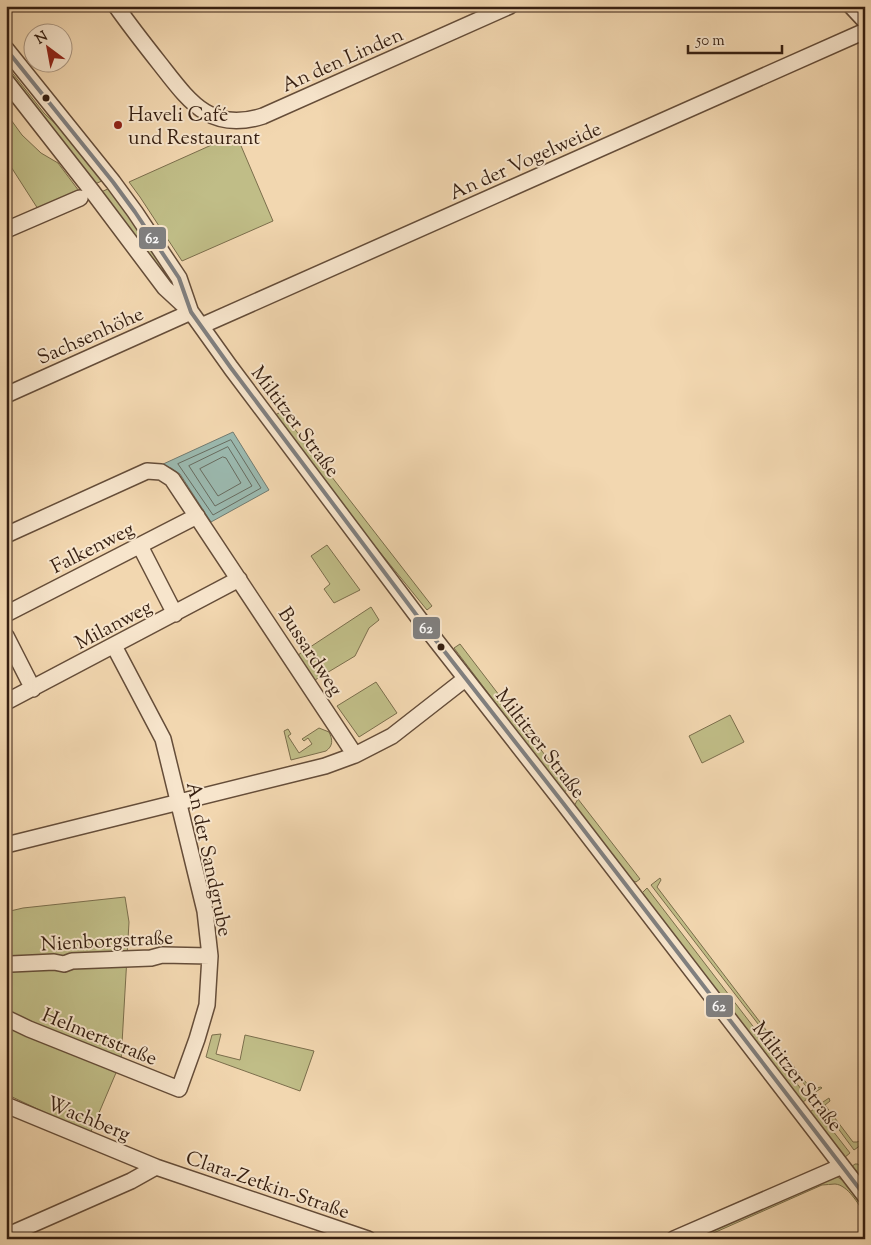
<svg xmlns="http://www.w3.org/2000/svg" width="871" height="1245" font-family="'Sorts Mill Goudy',serif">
	<rect width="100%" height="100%" fill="#f2d7b0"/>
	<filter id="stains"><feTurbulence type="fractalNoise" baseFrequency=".004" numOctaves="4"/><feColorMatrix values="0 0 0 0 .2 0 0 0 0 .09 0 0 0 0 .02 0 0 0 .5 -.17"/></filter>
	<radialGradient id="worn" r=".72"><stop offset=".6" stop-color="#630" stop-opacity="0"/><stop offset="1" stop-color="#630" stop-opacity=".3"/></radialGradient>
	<path fill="#c0bd87" stroke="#7b6e4c" d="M 6,65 L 44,113 L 65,133 L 104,180 L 95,184 L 6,71 Z
		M 6,113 L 22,135 L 41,153 L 58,163 L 79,191 L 38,209 L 6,159 Z
		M 236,134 L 273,221 L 182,261 L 140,197 L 129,182 Z
		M 110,188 L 179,283 L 171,289 L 101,192 Z
		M 279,413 L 283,414 L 432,606 L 427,610 L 370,540 L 275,415 Z
		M 327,545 L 360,590 L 334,603 L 324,589 L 330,584 L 311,556 Z
		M 371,607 L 379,620 L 369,628 L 355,656 L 315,680 L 298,655 Z
		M 460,644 L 571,789 L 563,792 L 454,648 Z
		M 376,682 L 397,713 L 359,737 L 337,706 Z
		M 730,715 L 744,742 L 702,763 L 689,736 Z
		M 319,728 L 329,732 C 333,740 333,746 326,751 L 291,760 L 284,731 L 288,729 L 291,734 L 288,736 L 299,753 L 312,744 L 308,738 L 304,741 L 302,739 Z
		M 578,799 L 640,879 L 636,882 L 631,880 L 574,806 Z
		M 660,878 L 661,880 L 657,887 L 811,1089 L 821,1087 L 822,1088 L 812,1094 L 651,885 Z
		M 647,888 L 808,1098 L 802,1103 L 641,894 Z
		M 125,897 L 129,922 L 121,1061 L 90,1134 L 6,1094 L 6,912 L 23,908 Z
		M 221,1034 L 216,1054 L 240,1060 L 245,1035 L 314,1051 L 300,1091 L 206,1057 L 212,1035 Z
		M 829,1098 L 830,1101 L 825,1105 L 853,1142 L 857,1142 L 865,1139 L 865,1142 L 854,1150 L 820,1104 Z
		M 815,1108 L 850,1153 L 844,1158 L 810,1114 L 810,1112 Z
		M 855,1164 L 858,1164 L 865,1173 L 865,1186 L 851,1167 Z
		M 835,1176 C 844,1179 861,1196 864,1205 C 865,1207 865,1212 865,1214 C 858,1204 848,1185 835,1184 C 831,1184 826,1185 822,1185 L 700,1239 L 684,1239 Z"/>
	<path fill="#9bb9af" stroke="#737b70" d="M 233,432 L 269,490 L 211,522 L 180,474 L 171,468 L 161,465 Z"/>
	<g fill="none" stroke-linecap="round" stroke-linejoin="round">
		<path stroke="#686c60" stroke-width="1" d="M 231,440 L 261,488 L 213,515 L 178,464 Z
			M 228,447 L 252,486 L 215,506 L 189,466 Z
			M 223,457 L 226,458 L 241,483 L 218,496 L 200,469 Z"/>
		<defs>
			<path id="minor" d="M 116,6 C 130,26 145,45 160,64 C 189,101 210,133 263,116 L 510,6
				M 851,6 L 865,21
				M 6,49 L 113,182 L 135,212 L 179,278 L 190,310
				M 6,81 L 92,191 L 165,288 L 191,312 L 231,368 L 427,629 L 563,803 L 865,1196
				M 6,230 L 80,198
				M 201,326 L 865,31
				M 6,395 L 191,312
				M 6,535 L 147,471 L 161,472 L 172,479 L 355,755 L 392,736 L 465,679
				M 140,546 L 175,614
				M 6,614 L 197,516
				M 6,636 L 33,689
				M 6,702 L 239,579
				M 6,845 L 325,766 L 355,755
				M 6,963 L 11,964 L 54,962 L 64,964 L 72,961 L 151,958 L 162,955 L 210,956
				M 6,1018 L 29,1029 L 179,1089 L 197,1039 L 207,1005 L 210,956 L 205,911 L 163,739 L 114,646
				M 6,1105 L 156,1167 L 368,1239
				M 6,1236 L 131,1181 L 156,1167
				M 674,1239 L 842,1166"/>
		</defs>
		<use href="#minor" stroke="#654d39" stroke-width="18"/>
		<use href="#minor" stroke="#f7e5cc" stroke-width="15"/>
		<defs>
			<path id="bus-1" d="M 6,49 L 113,182 L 135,212 L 179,278 L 191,312 L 231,368 L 427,629 L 563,803 L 865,1196"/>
		</defs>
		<use href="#bus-1" stroke="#f7e5cc" stroke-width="8"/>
		<use href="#bus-1" stroke="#808080" stroke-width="4"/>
	</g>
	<g fill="#361f11" stroke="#f7e5cc" stroke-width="2">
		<circle cx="46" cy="98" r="4.5"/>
		<circle cx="441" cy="647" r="4.5"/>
	</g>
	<circle fill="#8f2418" stroke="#f7e5cc" stroke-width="2" cx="118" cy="125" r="5"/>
	<g text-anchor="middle" stroke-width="4" stroke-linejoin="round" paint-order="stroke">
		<g font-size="20" fill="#361f11" stroke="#f7e5cc">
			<text transform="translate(342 59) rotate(-24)" y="7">An den Linden</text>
			<text transform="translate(525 160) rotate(-24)" y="7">An der Vogelweide</text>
			<text transform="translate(90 335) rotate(-24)" y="7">Sachsenhöhe</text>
			<text transform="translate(296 421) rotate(53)" y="7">Miltitzer Straße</text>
			<text transform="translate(92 547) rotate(-27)" y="7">Falkenweg</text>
			<text transform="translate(113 624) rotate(-28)" y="7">Milanweg</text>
			<text transform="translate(311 651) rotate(57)" y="7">Bussardweg</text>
			<text transform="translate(541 743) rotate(52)" y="7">Miltitzer Straße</text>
			<text transform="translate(210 859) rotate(78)" y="7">An der Sandgrube</text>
			<text transform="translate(107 940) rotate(-3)" y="7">Nienborgstraße</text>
			<text transform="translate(100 1036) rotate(22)" y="7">Helmertstraße</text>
			<text transform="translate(798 1076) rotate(52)" y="7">Miltitzer Straße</text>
			<text transform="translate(89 1118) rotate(22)" y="7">Wachberg</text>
			<text transform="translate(268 1184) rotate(19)" y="7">Clara-Zetkin-Straße</text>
		</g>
		<g font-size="20" fill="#361f11" stroke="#f7e5cc" text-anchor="start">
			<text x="128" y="121">Haveli Café<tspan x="128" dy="23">und Restaurant</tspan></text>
		</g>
	</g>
	<g stroke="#f7e5cc" stroke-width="2">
		<rect x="138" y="226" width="29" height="24" rx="5" fill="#808080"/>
		<rect x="412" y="616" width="29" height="24" rx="5" fill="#808080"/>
		<rect x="705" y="994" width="29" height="24" rx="5" fill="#808080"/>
	</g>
	<g font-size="14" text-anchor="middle" font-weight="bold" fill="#fff">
		<text x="152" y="243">62</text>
		<text x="426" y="633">62</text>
		<text x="719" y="1011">62</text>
	</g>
	<rect width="871" height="1245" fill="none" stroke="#f2d7b0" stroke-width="25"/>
	<rect x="8" y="8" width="856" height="1230" fill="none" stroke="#361f11" stroke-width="2.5"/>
	<rect x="12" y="12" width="846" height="1220" fill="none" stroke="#361f11"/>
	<g transform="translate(48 48) rotate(328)"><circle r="24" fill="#f7e5cc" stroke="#aa9681"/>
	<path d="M0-4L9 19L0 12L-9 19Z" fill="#8f2418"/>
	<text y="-8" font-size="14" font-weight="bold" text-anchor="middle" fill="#361f11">N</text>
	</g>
	<path d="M688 45v8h94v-8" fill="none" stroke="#361f11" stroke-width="2.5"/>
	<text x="696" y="45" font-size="15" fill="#361f11" stroke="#f7e5cc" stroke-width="4" paint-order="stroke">50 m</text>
	<rect width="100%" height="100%" filter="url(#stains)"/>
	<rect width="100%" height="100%" fill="url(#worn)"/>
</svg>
